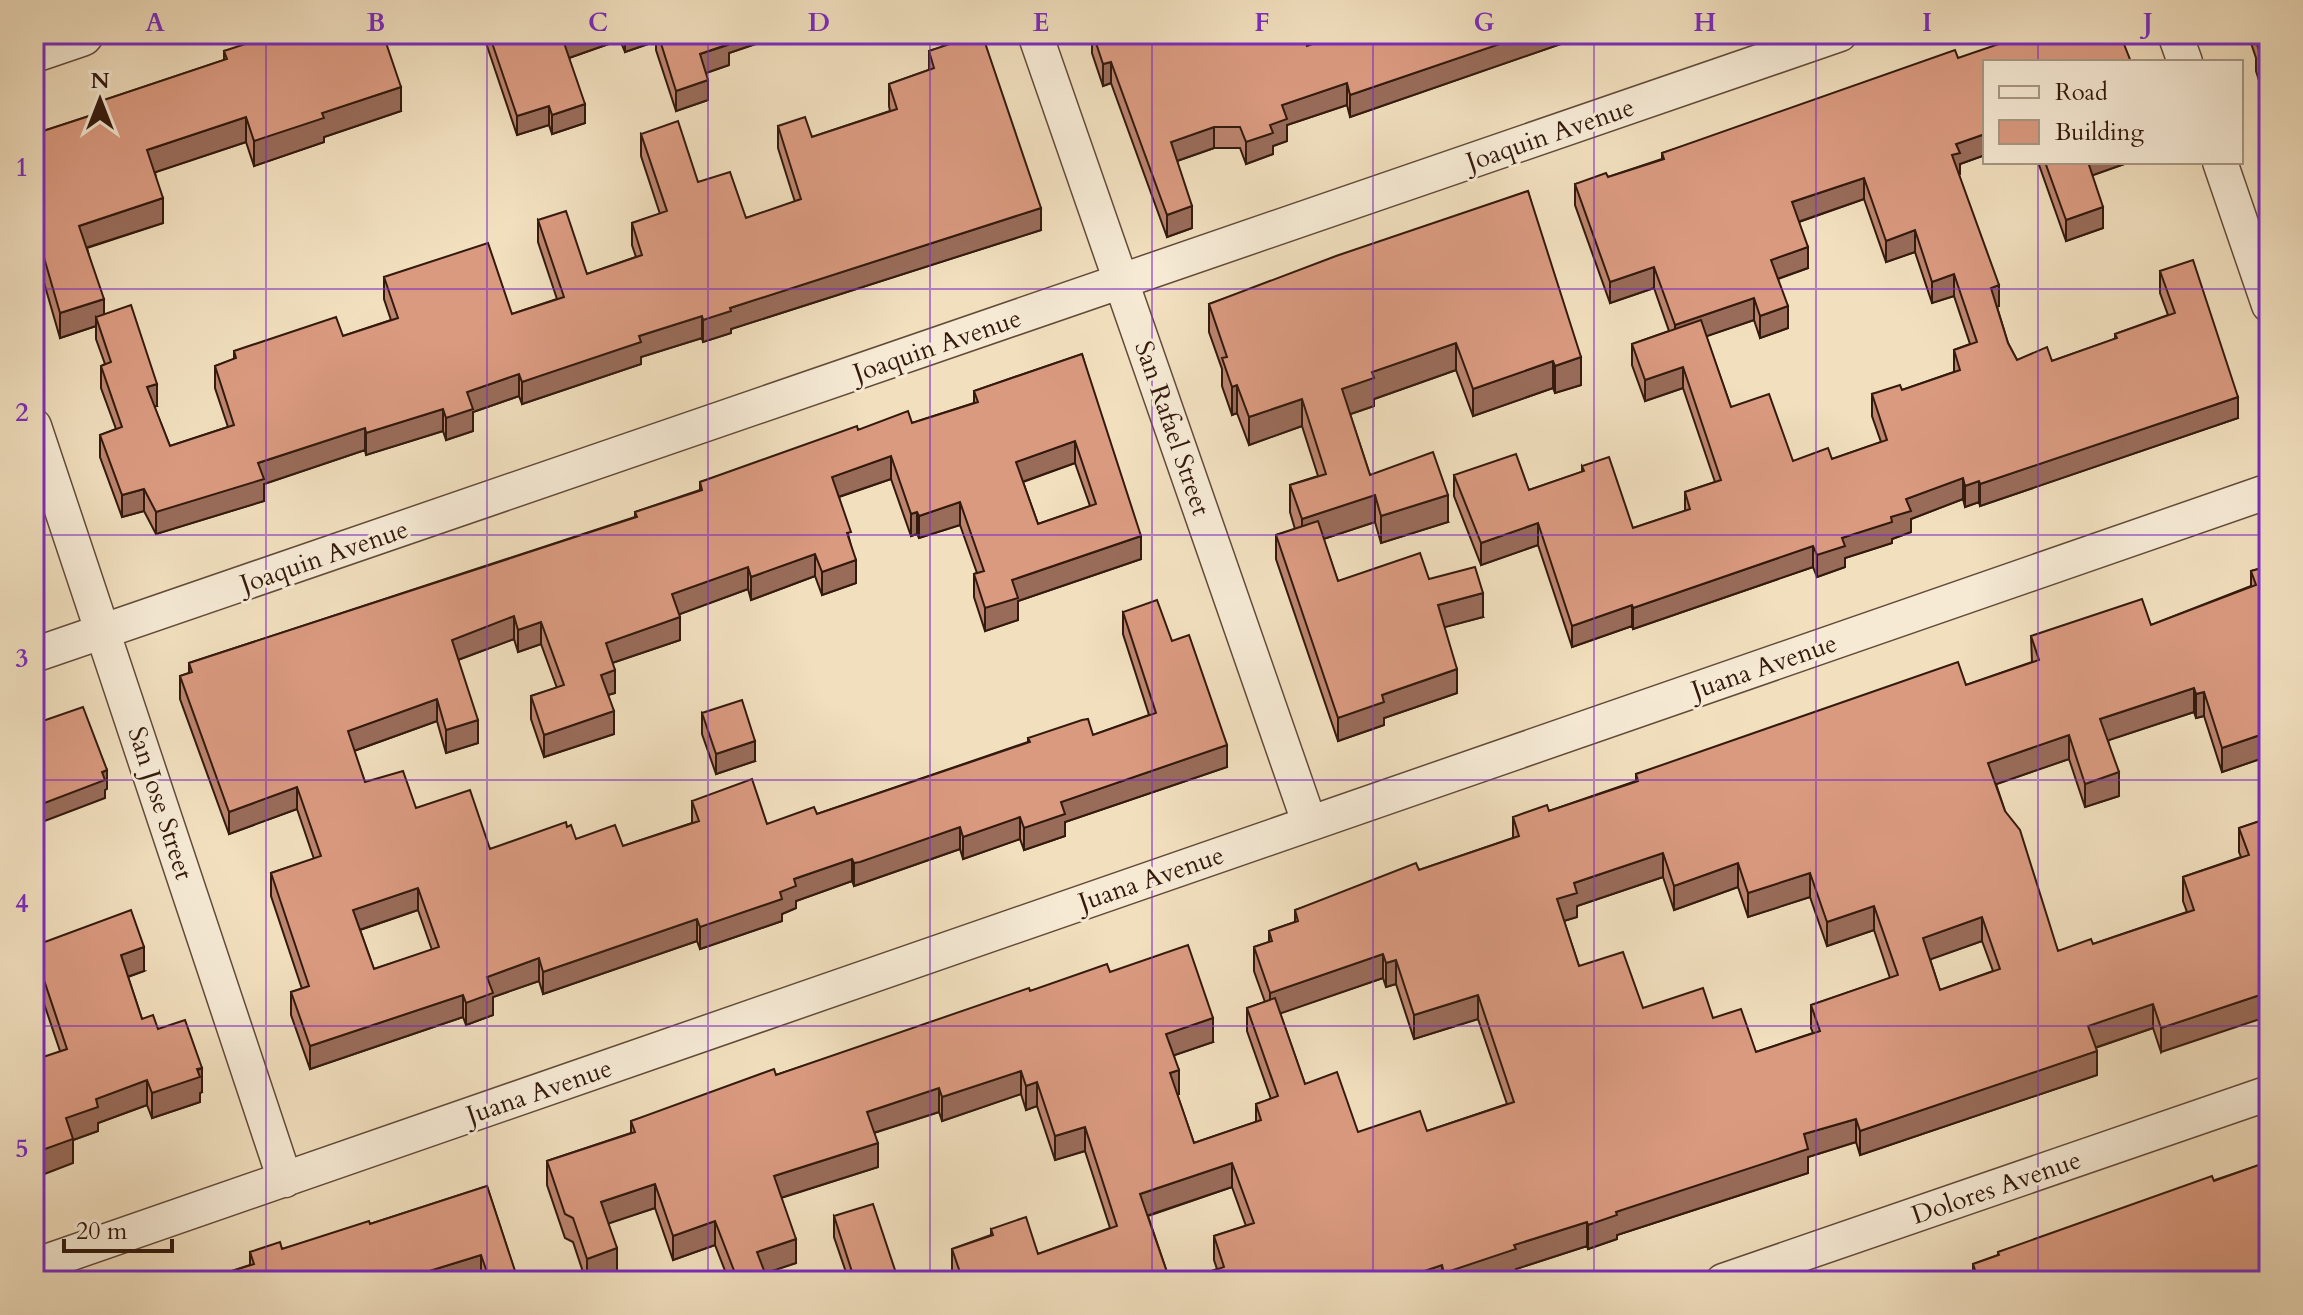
<svg xmlns="http://www.w3.org/2000/svg" width="2303" height="1315" font-family="Cardo,serif">
	<rect width="100%" height="100%" fill="#f1dfbe"/>
	<filter id="stains"><feTurbulence type="fractalNoise" baseFrequency=".0025" numOctaves="4"/><feColorMatrix values="0 0 0 0 .2 0 0 0 0 .09 0 0 0 0 .02 0 0 0 .5 -.17"/></filter>
	<radialGradient id="worn" r=".72"><stop offset=".6" stop-color="#630" stop-opacity="0"/><stop offset="1" stop-color="#630" stop-opacity=".3"/></radialGradient>
	<g fill="none" stroke-linecap="round" stroke-linejoin="round">
		<defs>
			<path id="minor" d="M 1035,34 L 1309,822
				M 2175,34 L 2185,62
				M 2220,162 L 2269,305
				M 34,426 L 285,1180
				M 34,655 L 1840,34
				M 34,1266 L 2269,491
				M 1723,1281 L 2269,1093"/>
			<path id="tertiary" d="M 34,50 L 81,34"/>
		</defs>
		<use href="#minor" stroke="#634b3a" stroke-width="37"/>
		<use href="#tertiary" stroke="#634b3a" stroke-width="47"/>
		<use href="#minor" stroke="#f6ead5" stroke-width="34"/>
		<use href="#tertiary" stroke="#f6ead5" stroke-width="44"/>
	</g>
	<path fill="#bb846e" stroke="#341a0e" stroke-width="2" fill-rule="evenodd" d="M 483,34 L 651,34 L 651,43 L 625,52 L 620,40 L 569,58 L 585,123 L 552,134 L 549,125 L 517,135 Z
		M 656,34 L 785,34 L 729,53 L 729,65 L 706,73 L 708,100 L 676,111 L 656,50 Z
		M 939,34 L 982,34 L 1041,230 L 731,329 L 731,333 L 703,342 L 702,338 L 641,357 L 641,364 L 522,404 L 519,396 L 473,412 L 473,431 L 446,440 L 443,431 L 366,455 L 365,450 L 264,484 L 264,501 L 156,534 L 144,511 L 122,517 L 100,457 L 100,435 L 116,429 L 101,388 L 101,366 L 105,364 L 96,339 L 96,326 L 60,338 L 34,248 L 34,134 L 98,113 L 98,102 L 224,60 L 224,51 L 352,39 L 401,111 L 324,137 L 324,142 L 254,166 L 246,142 L 155,172 L 163,223 L 87,248 L 104,314 L 157,406 L 154,406 L 170,446 L 228,427 L 215,388 L 215,366 L 234,359 L 234,351 L 343,336 L 391,320 L 384,299 L 384,277 L 512,314 L 557,299 L 538,242 L 538,220 L 587,274 L 636,257 L 632,245 L 632,223 L 660,214 L 641,156 L 641,134 L 698,182 L 746,218 L 795,202 L 778,148 L 778,126 L 812,137 L 890,111 L 889,106 L 889,84 L 929,70 L 929,51 L 943,47 Z
		M 1092,34 L 1303,34 L 1307,46 L 1581,34 L 1581,37 L 1350,117 L 1347,105 L 1287,125 L 1287,141 L 1273,146 L 1273,154 L 1246,164 L 1240,148 L 1214,148 L 1177,161 L 1192,228 L 1167,237 L 1111,83 L 1103,86 L 1092,53 Z
		M 2250,34 L 2269,34 L 2269,106 L 2267,106 L 2256,71 L 2256,58 L 2250,40 Z
		M 1958,58 L 1985,62 L 1985,155 L 1960,164 L 1959,175 L 1999,306 L 1997,307 L 2008,343 L 2017,360 L 2052,361 L 2115,339 L 2115,334 L 2168,315 L 2160,293 L 2160,271 L 2238,418 L 1980,506 L 1979,502 L 1965,507 L 1963,499 L 1911,519 L 1911,532 L 1892,539 L 1892,543 L 1845,558 L 1845,567 L 1817,577 L 1813,567 L 1633,629 L 1632,626 L 1572,647 L 1538,545 L 1481,565 L 1454,496 L 1454,475 L 1529,490 L 1582,472 L 1582,466 L 1633,528 L 1685,511 L 1685,492 L 1715,482 L 1683,388 L 1645,401 L 1632,365 L 1632,344 L 1669,331 L 1654,288 L 1610,303 L 1575,205 L 1575,184 L 1608,177 L 1662,159 L 1662,153 ZM 1864,199 L 1886,262 L 1915,252 L 1932,303 L 1954,296 L 1970,344 L 1954,350 L 1954,372 L 1902,390 L 1872,394 L 1872,416 L 1881,442 L 1832,459 L 1793,461 L 1731,407 L 1706,336 L 1754,320 L 1760,338 L 1788,328 L 1778,279 L 1808,268 L 1799,222 Z
		M 2038,162 L 2130,162 L 2092,175 L 2103,228 L 2066,241 Z
		M 1528,191 L 1581,385 L 1555,393 L 1553,388 L 1473,416 L 1456,370 L 1374,399 L 1374,406 L 1350,414 L 1370,475 L 1448,522 L 1381,543 L 1375,522 L 1323,539 L 1338,581 L 1429,579 L 1483,617 L 1444,627 L 1457,693 L 1384,718 L 1384,725 L 1338,741 L 1276,559 L 1276,535 L 1295,529 L 1290,512 L 1290,485 L 1318,476 L 1302,426 L 1249,445 L 1237,413 L 1232,415 L 1222,386 L 1222,369 L 1209,332 L 1209,304 Z
		M 1082,354 L 1141,559 L 1018,601 L 1018,620 L 985,631 L 974,597 L 974,574 L 977,573 L 960,525 L 919,538 L 917,534 L 911,536 L 891,479 L 839,497 L 851,546 L 856,583 L 822,595 L 815,576 L 751,600 L 748,589 L 679,614 L 680,640 L 612,663 L 615,693 L 608,695 L 614,734 L 544,757 L 531,719 L 531,696 L 557,688 L 541,644 L 518,652 L 514,639 L 458,660 L 478,743 L 446,753 L 437,721 L 354,751 L 365,782 L 416,808 L 490,849 L 567,827 L 576,839 L 623,846 L 692,823 L 692,801 L 767,824 L 817,814 L 1028,742 L 1028,738 L 1093,735 L 1149,715 L 1123,634 L 1123,612 L 1172,641 L 1227,767 L 1065,822 L 1065,836 L 1024,850 L 1020,839 L 963,859 L 960,849 L 860,884 L 854,886 L 852,881 L 796,901 L 796,908 L 782,914 L 782,921 L 700,949 L 697,941 L 543,994 L 539,981 L 493,997 L 493,1015 L 466,1025 L 463,1017 L 310,1069 L 291,1015 L 291,992 L 302,989 L 271,896 L 271,873 L 314,859 L 297,809 L 229,834 L 180,699 L 180,676 L 189,673 L 189,663 L 635,517 L 635,512 L 700,490 L 700,482 L 858,430 L 912,423 L 974,403 L 974,391 ZM 1075,463 L 1090,506 L 1038,524 L 1023,482 ZM 418,910 L 432,950 L 374,969 L 360,930 Z
		M 2269,566 L 2269,756 L 2222,772 L 2204,716 L 2196,718 L 2194,712 L 2108,740 L 2119,796 L 2085,807 L 2069,759 L 1996,784 L 2005,811 L 2058,951 L 2093,944 L 2187,912 L 2183,901 L 2183,877 L 2241,857 L 2239,852 L 2239,828 L 2269,818 L 2161,1052 L 2153,1028 L 2095,1048 L 2097,1075 L 1860,1155 L 1856,1142 L 1808,1157 L 1808,1173 L 1617,1235 L 1617,1239 L 1588,1249 L 1587,1246 L 1516,1269 L 1516,1273 L 1492,1281 L 1184,1281 L 1217,1269 L 1214,1260 L 1214,1236 L 1246,1226 L 1232,1187 L 1148,1216 L 1170,1281 L 954,1281 L 952,1273 L 952,1249 L 991,1235 L 991,1229 L 1038,1254 L 1110,1228 L 1085,1151 L 1055,1160 L 1037,1106 L 1026,1110 L 1021,1094 L 942,1121 L 939,1112 L 874,1133 L 878,1167 L 781,1198 L 796,1263 L 765,1273 L 768,1281 L 729,1281 L 715,1245 L 673,1260 L 655,1208 L 608,1223 L 617,1272 L 592,1281 L 586,1281 L 573,1242 L 565,1238 L 547,1185 L 547,1161 L 631,1133 L 631,1121 L 776,1075 L 1030,991 L 1110,972 L 1213,1042 L 1174,1055 L 1179,1094 L 1177,1094 L 1194,1143 L 1256,1122 L 1256,1104 L 1271,1099 L 1247,1031 L 1247,1008 L 1265,1002 L 1254,971 L 1254,947 L 1269,942 L 1269,931 L 1295,922 L 1295,910 L 1419,870 L 1513,838 L 1513,817 L 1549,811 L 1636,781 L 1636,774 L 1966,685 L 2032,662 L 2031,636 L 2151,625 L 2251,586 L 2251,571 ZM 1663,877 L 1674,910 L 1738,887 L 1748,917 L 1810,897 L 1827,946 L 1874,930 L 1890,978 L 1811,1005 L 1811,1028 L 1813,1033 L 1756,1052 L 1713,1018 L 1643,1008 L 1579,966 L 1564,921 L 1577,917 L 1577,906 ZM 1982,941 L 1993,971 L 1940,990 L 1930,959 ZM 1383,978 L 1386,987 L 1396,984 L 1414,1039 L 1478,1019 L 1507,1104 L 1427,1131 L 1358,1132 L 1305,1084 L 1280,1013 Z
		M 702,713 L 755,761 L 716,774 L 702,734 Z
		M 34,946 L 144,971 L 128,977 L 142,1019 L 158,1029 L 202,1092 L 200,1093 L 200,1102 L 152,1118 L 147,1105 L 98,1123 L 98,1131 L 73,1140 L 73,1163 L 60,1051 L 34,974 Z
		M 2269,1156 L 2269,1281 L 1973,1278 L 1973,1264 L 1998,1255 L 1998,1252 L 2266,1163 L 2266,1157 Z
		M 487,1186 L 518,1281 L 482,1281 L 481,1277 L 469,1281 L 201,1281 L 250,1265 L 250,1252 L 282,1249 L 370,1224 Z
		M 834,1216 L 898,1281 L 849,1281 L 834,1237 Z"/>
	<path fill="#996c5a" stroke="#341a0e" stroke-width="2" d="M 582,34 L 620,34 L 620,40 L 563,60 L 563,40 Z
		M 625,34 L 651,34 L 651,43 L 625,52 Z
		M 728,34 L 785,34 L 729,53 L 729,65 L 700,75 L 700,54 L 728,45 Z
		M 1529,34 L 1581,34 L 1581,37 L 1350,117 L 1350,95 Z
		M 1111,62 L 1111,83 L 1103,86 L 1103,64 Z
		M 2269,76 L 2269,106 L 2267,106 L 2267,77 Z
		M 708,80 L 708,100 L 676,111 L 676,91 Z
		M 1347,83 L 1347,105 L 1287,125 L 1287,141 L 1273,146 L 1273,154 L 1246,164 L 1246,142 L 1270,125 L 1282,105 Z
		M 401,87 L 401,111 L 324,137 L 324,142 L 254,166 L 254,141 L 322,113 Z
		M 585,104 L 585,123 L 552,134 L 552,115 Z
		M 549,106 L 549,125 L 517,135 L 517,116 Z
		M 246,117 L 246,142 L 147,175 L 147,150 Z
		M 1214,127 L 1214,148 L 1171,163 L 1171,142 Z
		M 1985,134 L 1985,155 L 1960,164 L 1960,174 L 1952,177 L 1952,155 L 1956,144 Z
		M 2085,162 L 2130,162 L 2085,178 Z
		M 1864,178 L 1864,199 L 1792,224 L 1792,202 Z
		M 163,198 L 163,223 L 79,250 L 79,226 Z
		M 1192,206 L 1192,228 L 1167,237 L 1167,215 Z
		M 2103,207 L 2103,228 L 2066,241 L 2066,220 Z
		M 1041,208 L 1041,230 L 731,329 L 731,333 L 703,342 L 703,320 L 730,308 Z
		M 1915,230 L 1915,252 L 1886,262 L 1886,241 Z
		M 1808,247 L 1808,268 L 1771,281 L 1771,260 Z
		M 1654,267 L 1654,288 L 1610,303 L 1610,282 Z
		M 1954,274 L 1954,296 L 1932,303 L 1932,282 Z
		M 1999,285 L 1999,306 L 1991,309 L 1991,288 Z
		M 1754,298 L 1754,320 L 1675,347 L 1675,325 Z
		M 104,299 L 104,323 L 96,317 L 96,326 L 60,338 L 60,313 Z
		M 1788,306 L 1788,328 L 1760,338 L 1760,316 Z
		M 702,316 L 702,338 L 641,357 L 641,364 L 522,404 L 522,382 L 639,336 Z
		M 1456,343 L 1456,370 L 1374,399 L 1374,406 L 1342,417 L 1342,389 L 1372,372 Z
		M 1581,357 L 1581,385 L 1555,393 L 1555,366 Z
		M 1553,361 L 1553,388 L 1473,416 L 1473,389 Z
		M 1683,367 L 1683,388 L 1645,401 L 1645,380 Z
		M 519,374 L 519,396 L 473,412 L 473,431 L 446,440 L 446,418 L 467,392 Z
		M 157,384 L 157,406 L 147,409 L 147,387 Z
		M 1237,385 L 1237,413 L 1232,415 L 1232,387 Z
		M 2238,397 L 2238,418 L 1980,506 L 1980,484 Z
		M 1302,399 L 1302,426 L 1249,445 L 1249,417 Z
		M 443,409 L 443,431 L 366,455 L 366,433 Z
		M 365,428 L 365,450 L 264,484 L 264,501 L 156,534 L 156,512 L 258,463 Z
		M 1075,441 L 1075,463 L 1016,484 L 1016,462 Z
		M 891,456 L 891,479 L 832,499 L 832,477 Z
		M 1963,478 L 1963,499 L 1911,519 L 1911,532 L 1892,539 L 1892,543 L 1845,558 L 1845,567 L 1817,577 L 1817,555 L 1842,538 L 1891,517 L 1906,499 Z
		M 1979,481 L 1979,502 L 1965,507 L 1965,486 Z
		M 144,489 L 144,511 L 122,517 L 122,495 Z
		M 1375,495 L 1375,522 L 1302,546 L 1302,519 Z
		M 1448,495 L 1448,522 L 1381,543 L 1381,516 Z
		M 960,502 L 960,525 L 919,538 L 919,516 Z
		M 917,512 L 917,534 L 911,536 L 911,514 Z
		M 1538,523 L 1538,545 L 1481,565 L 1481,543 Z
		M 1141,536 L 1141,559 L 1018,601 L 1018,620 L 985,631 L 985,608 L 1012,580 Z
		M 1813,546 L 1813,567 L 1633,629 L 1633,608 Z
		M 815,554 L 815,576 L 751,600 L 751,577 Z
		M 856,560 L 856,583 L 822,595 L 822,572 Z
		M 748,567 L 748,589 L 672,617 L 672,594 Z
		M 1483,593 L 1483,617 L 1438,629 L 1438,605 Z
		M 1632,605 L 1632,626 L 1572,647 L 1572,626 Z
		M 514,616 L 514,639 L 452,662 L 452,640 Z
		M 680,617 L 680,640 L 606,665 L 606,643 Z
		M 541,622 L 541,644 L 518,652 L 518,630 Z
		M 2269,667 L 2269,691 L 2261,693 L 2261,669 Z
		M 1457,669 L 1457,693 L 1384,718 L 1384,725 L 1338,741 L 1338,718 L 1382,695 Z
		M 615,670 L 615,693 L 601,697 L 601,675 Z
		M 2194,688 L 2194,712 L 2100,743 L 2100,719 Z
		M 2204,692 L 2204,716 L 2196,718 L 2196,694 Z
		M 437,699 L 437,721 L 348,753 L 348,731 Z
		M 614,711 L 614,734 L 544,757 L 544,735 Z
		M 478,720 L 478,743 L 446,753 L 446,730 Z
		M 2269,732 L 2269,756 L 2222,772 L 2222,748 Z
		M 2069,735 L 2069,759 L 1988,787 L 1988,763 Z
		M 755,741 L 755,761 L 716,774 L 716,754 Z
		M 1227,745 L 1227,767 L 1065,822 L 1065,836 L 1024,850 L 1024,828 L 1061,802 Z
		M 107,770 L 107,789 L 105,790 L 105,798 L 34,825 L 34,807 Z
		M 2119,772 L 2119,796 L 2085,807 L 2085,784 Z
		M 297,787 L 297,809 L 229,834 L 229,812 Z
		M 1020,817 L 1020,839 L 963,859 L 963,837 Z
		M 960,827 L 960,849 L 854,886 L 854,863 Z
		M 40,830 L 40,848 L 34,850 L 34,832 Z
		M 1663,853 L 1663,877 L 1577,906 L 1577,917 L 1557,923 L 1557,899 L 1574,883 Z
		M 852,859 L 852,881 L 796,901 L 796,908 L 782,914 L 782,921 L 700,949 L 700,927 L 780,892 L 794,879 Z
		M 1738,863 L 1738,887 L 1674,910 L 1674,886 Z
		M 1810,873 L 1810,897 L 1748,917 L 1748,893 Z
		M 418,888 L 418,910 L 353,932 L 353,910 Z
		M 1874,906 L 1874,930 L 1827,946 L 1827,922 Z
		M 1982,917 L 1982,941 L 1923,962 L 1923,938 Z
		M 697,919 L 697,941 L 543,994 L 543,972 Z
		M 144,947 L 144,971 L 121,979 L 121,955 Z
		M 1383,954 L 1383,978 L 1270,1017 L 1270,993 Z
		M 539,958 L 539,981 L 493,997 L 493,1015 L 466,1025 L 466,1003 L 487,977 Z
		M 1396,960 L 1396,984 L 1386,987 L 1386,963 Z
		M 2269,992 L 2269,1016 L 2161,1052 L 2161,1028 Z
		M 463,995 L 463,1017 L 310,1069 L 310,1046 Z
		M 1478,995 L 1478,1019 L 1414,1039 L 1414,1015 Z
		M 2153,1004 L 2153,1028 L 2088,1050 L 2088,1026 Z
		M 1213,1018 L 1213,1042 L 1166,1058 L 1166,1034 Z
		M 2097,1051 L 2097,1075 L 1860,1155 L 1860,1131 Z
		M 202,1068 L 202,1092 L 200,1093 L 200,1102 L 152,1118 L 152,1093 Z
		M 1179,1070 L 1179,1094 L 1170,1097 L 1170,1073 Z
		M 1021,1071 L 1021,1094 L 942,1121 L 942,1097 Z
		M 147,1080 L 147,1105 L 98,1123 L 98,1131 L 73,1140 L 73,1163 L 34,1178 L 34,1153 L 66,1118 L 96,1099 Z
		M 1037,1082 L 1037,1106 L 1026,1110 L 1026,1086 Z
		M 939,1088 L 939,1112 L 867,1135 L 867,1112 Z
		M 1856,1119 L 1856,1142 L 1808,1157 L 1808,1173 L 1617,1235 L 1617,1239 L 1588,1249 L 1588,1225 L 1616,1212 L 1804,1134 Z
		M 1085,1127 L 1085,1151 L 1055,1160 L 1055,1136 Z
		M 878,1143 L 878,1167 L 774,1200 L 774,1176 Z
		M 1232,1163 L 1232,1187 L 1140,1218 L 1140,1194 Z
		M 655,1184 L 655,1208 L 601,1226 L 601,1202 Z
		M 715,1221 L 715,1245 L 673,1260 L 673,1236 Z
		M 1587,1222 L 1587,1246 L 1516,1269 L 1516,1273 L 1492,1281 L 1444,1281 L 1444,1273 L 1514,1245 Z
		M 796,1239 L 796,1263 L 757,1276 L 757,1252 Z
		M 617,1248 L 617,1272 L 592,1281 L 587,1281 L 587,1259 Z
		M 481,1255 L 481,1277 L 469,1281 L 413,1281 L 413,1276 Z
		M 1442,1265 L 1442,1281 L 1395,1281 Z"/>
	<path fill="#da9a80" stroke="#341a0e" stroke-width="2" fill-rule="evenodd" d="M 276,34 L 351,34 L 352,39 L 365,34 L 383,34 L 401,87 L 322,113 L 324,118 L 254,141 L 246,117 L 147,150 L 163,198 L 79,226 L 104,299 L 60,313 L 34,223 L 34,134 L 102,112 L 98,102 L 227,59 L 224,51 Z
		M 489,34 L 582,34 L 563,40 L 585,104 L 552,115 L 549,106 L 517,116 Z
		M 658,34 L 726,34 L 729,44 L 700,54 L 708,80 L 676,91 Z
		M 946,34 L 982,34 L 1041,208 L 730,308 L 731,311 L 703,320 L 702,316 L 639,336 L 641,342 L 522,382 L 519,374 L 467,392 L 473,409 L 446,418 L 443,409 L 366,433 L 365,428 L 258,463 L 264,479 L 156,512 L 144,489 L 122,495 L 100,435 L 122,427 L 101,366 L 111,362 L 96,317 L 131,305 L 157,384 L 147,387 L 170,446 L 234,425 L 215,366 L 236,358 L 234,351 L 336,317 L 343,336 L 398,318 L 384,277 L 488,243 L 512,314 L 564,297 L 538,220 L 566,211 L 587,274 L 642,255 L 632,223 L 667,211 L 641,134 L 678,121 L 698,182 L 730,172 L 746,218 L 801,199 L 778,126 L 805,117 L 812,137 L 897,109 L 889,84 L 934,68 L 929,51 L 950,44 Z
		M 1093,34 L 1303,34 L 1307,46 L 1341,34 L 1529,34 L 1350,95 L 1347,83 L 1282,105 L 1287,119 L 1270,125 L 1273,133 L 1246,142 L 1240,127 L 1214,127 L 1171,142 L 1192,206 L 1167,215 L 1111,62 L 1103,64 Z
		M 2028,34 L 2120,34 L 2131,62 L 1985,62 L 1985,134 L 1956,144 L 1960,153 L 1952,155 L 1999,285 L 1991,288 L 2008,343 L 2017,360 L 2047,347 L 2052,361 L 2117,338 L 2115,334 L 2175,313 L 2160,271 L 2193,260 L 2238,397 L 1980,484 L 1979,481 L 1965,486 L 1963,478 L 1906,499 L 1911,511 L 1891,517 L 1892,522 L 1842,538 L 1845,546 L 1817,555 L 1813,546 L 1633,608 L 1632,605 L 1572,626 L 1538,523 L 1481,543 L 1454,475 L 1516,454 L 1529,490 L 1584,471 L 1582,466 L 1609,457 L 1633,528 L 1690,509 L 1685,492 L 1721,480 L 1683,367 L 1645,380 L 1632,344 L 1701,320 L 1731,407 L 1769,394 L 1793,461 L 1828,448 L 1832,459 L 1887,440 L 1872,394 L 1900,385 L 1902,390 L 1960,370 L 1954,350 L 1977,342 L 1954,274 L 1932,282 L 1915,230 L 1886,241 L 1864,178 L 1792,202 L 1808,247 L 1771,260 L 1788,306 L 1760,316 L 1754,298 L 1675,325 L 1654,267 L 1610,282 L 1575,184 L 1606,173 L 1608,177 L 1664,159 L 1662,153 L 1955,50 L 1958,58 Z
		M 2258,34 L 2269,34 L 2269,76 L 2267,77 L 2256,41 L 2260,40 Z
		M 2045,162 L 2088,162 L 2103,207 L 2066,220 Z
		M 1528,191 L 1581,357 L 1555,366 L 1553,361 L 1473,389 L 1456,343 L 1372,372 L 1374,378 L 1342,389 L 1370,475 L 1433,452 L 1448,495 L 1381,516 L 1375,495 L 1302,519 L 1290,485 L 1326,474 L 1302,399 L 1249,417 L 1237,385 L 1232,387 L 1222,358 L 1227,357 L 1209,304 L 1336,256 Z
		M 1082,354 L 1141,536 L 1012,580 L 1018,598 L 985,608 L 974,574 L 984,571 L 960,502 L 919,516 L 917,512 L 911,514 L 891,456 L 832,477 L 851,532 L 847,533 L 856,560 L 822,572 L 815,554 L 751,577 L 748,567 L 672,594 L 680,617 L 606,643 L 615,670 L 601,675 L 614,711 L 544,735 L 531,696 L 564,685 L 541,622 L 518,630 L 514,616 L 452,640 L 478,720 L 446,730 L 437,699 L 348,731 L 365,782 L 403,771 L 416,808 L 470,790 L 490,849 L 566,822 L 567,827 L 571,825 L 576,839 L 615,825 L 623,846 L 699,821 L 692,801 L 752,779 L 767,824 L 814,807 L 817,814 L 1030,742 L 1028,738 L 1082,720 L 1088,719 L 1093,735 L 1156,713 L 1123,612 L 1157,600 L 1172,641 L 1189,635 L 1227,745 L 1061,802 L 1065,814 L 1024,828 L 1020,817 L 963,837 L 960,827 L 860,862 L 854,863 L 852,859 L 794,879 L 796,886 L 780,892 L 782,899 L 700,927 L 697,919 L 543,972 L 539,958 L 487,977 L 493,993 L 466,1003 L 463,995 L 310,1046 L 291,992 L 309,986 L 271,873 L 321,856 L 297,787 L 229,812 L 180,676 L 192,672 L 189,663 L 637,517 L 635,512 L 702,490 L 700,482 L 857,426 L 858,430 L 908,411 L 912,423 L 978,402 L 974,391 ZM 1075,441 L 1096,504 L 1038,524 L 1016,462 ZM 418,888 L 439,947 L 374,969 L 353,910 Z
		M 1318,521 L 1338,581 L 1420,553 L 1429,579 L 1475,567 L 1483,593 L 1438,605 L 1457,669 L 1382,695 L 1384,702 L 1338,718 L 1276,535 Z
		M 2269,566 L 2269,667 L 2261,669 L 2269,693 L 2269,732 L 2222,748 L 2204,692 L 2196,694 L 2194,688 L 2100,719 L 2119,772 L 2085,784 L 2069,735 L 1988,763 L 2005,811 L 2020,830 L 2058,951 L 2091,939 L 2093,944 L 2194,910 L 2183,877 L 2249,855 L 2239,828 L 2269,818 L 2269,992 L 2161,1028 L 2153,1004 L 2088,1026 L 2097,1051 L 1860,1131 L 1856,1119 L 1804,1134 L 1808,1149 L 1616,1212 L 1617,1215 L 1588,1225 L 1587,1222 L 1514,1245 L 1516,1249 L 1444,1273 L 1442,1265 L 1395,1281 L 1184,1281 L 1224,1267 L 1214,1236 L 1254,1223 L 1232,1163 L 1140,1194 L 1170,1281 L 963,1281 L 952,1249 L 993,1235 L 991,1229 L 1026,1217 L 1038,1254 L 1117,1226 L 1085,1127 L 1055,1136 L 1037,1082 L 1026,1086 L 1021,1071 L 942,1097 L 939,1088 L 867,1112 L 878,1143 L 774,1176 L 796,1239 L 757,1252 L 768,1281 L 738,1281 L 715,1221 L 673,1236 L 655,1184 L 601,1202 L 617,1248 L 587,1259 L 573,1218 L 565,1214 L 547,1161 L 635,1132 L 631,1121 L 774,1069 L 776,1075 L 1029,988 L 1030,991 L 1107,964 L 1110,972 L 1188,945 L 1213,1018 L 1166,1034 L 1179,1070 L 1170,1073 L 1194,1143 L 1261,1120 L 1256,1104 L 1278,1096 L 1247,1008 L 1275,998 L 1305,1084 L 1337,1072 L 1358,1132 L 1420,1111 L 1427,1131 L 1514,1102 L 1478,995 L 1414,1015 L 1396,960 L 1386,963 L 1383,954 L 1270,993 L 1254,947 L 1272,941 L 1269,931 L 1298,921 L 1295,910 L 1416,863 L 1419,870 L 1519,836 L 1513,817 L 1547,805 L 1549,811 L 1638,781 L 1636,774 L 1958,662 L 1966,685 L 2039,660 L 2031,636 L 2142,599 L 2151,625 L 2256,585 L 2251,571 ZM 1663,853 L 1674,886 L 1738,863 L 1748,893 L 1810,873 L 1827,922 L 1874,906 L 1898,975 L 1811,1005 L 1820,1031 L 1756,1052 L 1741,1009 L 1713,1018 L 1703,988 L 1643,1008 L 1623,952 L 1579,966 L 1557,899 L 1577,893 L 1574,883 ZM 1982,917 L 2000,969 L 1940,990 L 1923,938 Z
		M 742,700 L 755,741 L 716,754 L 702,713 Z
		M 83,707 L 107,770 L 102,772 L 105,780 L 34,807 L 34,724 Z
		M 34,813 L 40,830 L 34,832 Z
		M 131,910 L 144,947 L 121,955 L 142,1019 L 153,1015 L 158,1029 L 185,1020 L 202,1068 L 197,1069 L 200,1077 L 152,1093 L 147,1080 L 96,1099 L 98,1107 L 66,1118 L 73,1139 L 34,1153 L 34,1060 L 67,1049 L 34,950 L 34,946 Z
		M 2269,1156 L 2269,1281 L 1964,1281 L 1977,1276 L 1973,1264 L 1999,1255 L 1998,1252 L 2212,1176 L 2214,1181 L 2267,1162 L 2266,1157 Z
		M 487,1186 L 518,1280 L 515,1281 L 490,1281 L 481,1255 L 413,1276 L 415,1281 L 201,1281 L 254,1264 L 250,1252 L 280,1242 L 282,1249 L 369,1221 L 370,1224 Z
		M 873,1204 L 898,1279 L 892,1281 L 855,1281 L 834,1216 Z"/>
	<path fill="none" stroke="#7b2cbf" stroke-width="2" stroke-opacity="0.55" d="M 266,34 L 266,1281M 487,34 L 487,1281M 708,34 L 708,1281M 930,34 L 930,1281M 1152,34 L 1152,1281M 1373,34 L 1373,1281M 1594,34 L 1594,1281M 1816,34 L 1816,1281M 2038,34 L 2038,62M 2038,162 L 2038,1281M 34,289 L 2269,289M 34,535 L 2269,535M 34,780 L 2269,780M 34,1026 L 2269,1026"/>
	<g text-anchor="middle" stroke-width="6" stroke-linejoin="round" paint-order="stroke">
		<g font-size="26" fill="#341a0e" stroke="#f6ead5">
			<text transform="translate(1550 134) rotate(-19)" y="9">Joaquin Avenue</text>
			<text transform="translate(937 345) rotate(-19)" y="9">Joaquin Avenue</text>
			<text transform="translate(1173 428) rotate(71)" y="9">San Rafael Street</text>
			<text transform="translate(324 556) rotate(-19)" y="9">Joaquin Avenue</text>
			<text transform="translate(1764 666) rotate(-19)" y="9">Juana Avenue</text>
			<text transform="translate(161 803) rotate(72)" y="9">San Jose Street</text>
			<text transform="translate(1151 878) rotate(-19)" y="9">Juana Avenue</text>
			<text transform="translate(539 1091) rotate(-19)" y="9">Juana Avenue</text>
			<text transform="translate(1996 1187) rotate(-19)" y="9">Dolores Avenue</text>
		</g>
	</g>
	<rect width="2303" height="1315" fill="none" stroke="#f1dfbe" stroke-width="88"/>
	<rect x="1983" y="60" width="260" height="104" fill="#f6ead5" stroke="#a89785" stroke-width="2"/>
	<rect x="1999" y="86" width="40" height="12" fill="#f6ead5" stroke="#a89785" stroke-width="2"/>
	<text x="2055" y="100" font-size="24" fill="#341a0e">Road</text>
	<rect x="1999" y="120" width="40" height="24" fill="#da9a80" stroke="#a89785" stroke-width="2"/>
	<text x="2055" y="140" font-size="24" fill="#341a0e">Building</text>
	<g transform="translate(100 100)" stroke="#f6ead5" stroke-width="6" paint-order="stroke">
	<path d="M0-6L14 30L0 20L-14 30Z" fill="#341a0e"/>
	<text y="-12" font-size="22" font-weight="bold" text-anchor="middle" fill="#341a0e">N</text>
	</g>
	<path d="M64 1239v12h108v-12" fill="none" stroke="#341a0e" stroke-width="4"/>
	<text x="76" y="1239" font-size="24" fill="#341a0e" stroke="#f6ead5" stroke-width="6" paint-order="stroke">20 m</text>
	<rect x="44" y="44" width="2215" height="1227" fill="none" stroke="#7b2cbf" stroke-width="3"/>
	<g font-size="26" text-anchor="middle" font-weight="bold" fill="#7b2cbf">
		<text x="155" y="31">A</text>
		<text x="376" y="31">B</text>
		<text x="598" y="31">C</text>
		<text x="819" y="31">D</text>
		<text x="1041" y="31">E</text>
		<text x="1262" y="31">F</text>
		<text x="1484" y="31">G</text>
		<text x="1705" y="31">H</text>
		<text x="1927" y="31">I</text>
		<text x="2148" y="31">J</text>
		<text x="22" y="176">1</text>
		<text x="22" y="421">2</text>
		<text x="22" y="667">3</text>
		<text x="22" y="912">4</text>
		<text x="22" y="1157">5</text>
	</g>
	<rect width="100%" height="100%" filter="url(#stains)"/>
	<rect width="100%" height="100%" fill="url(#worn)"/>
</svg>
